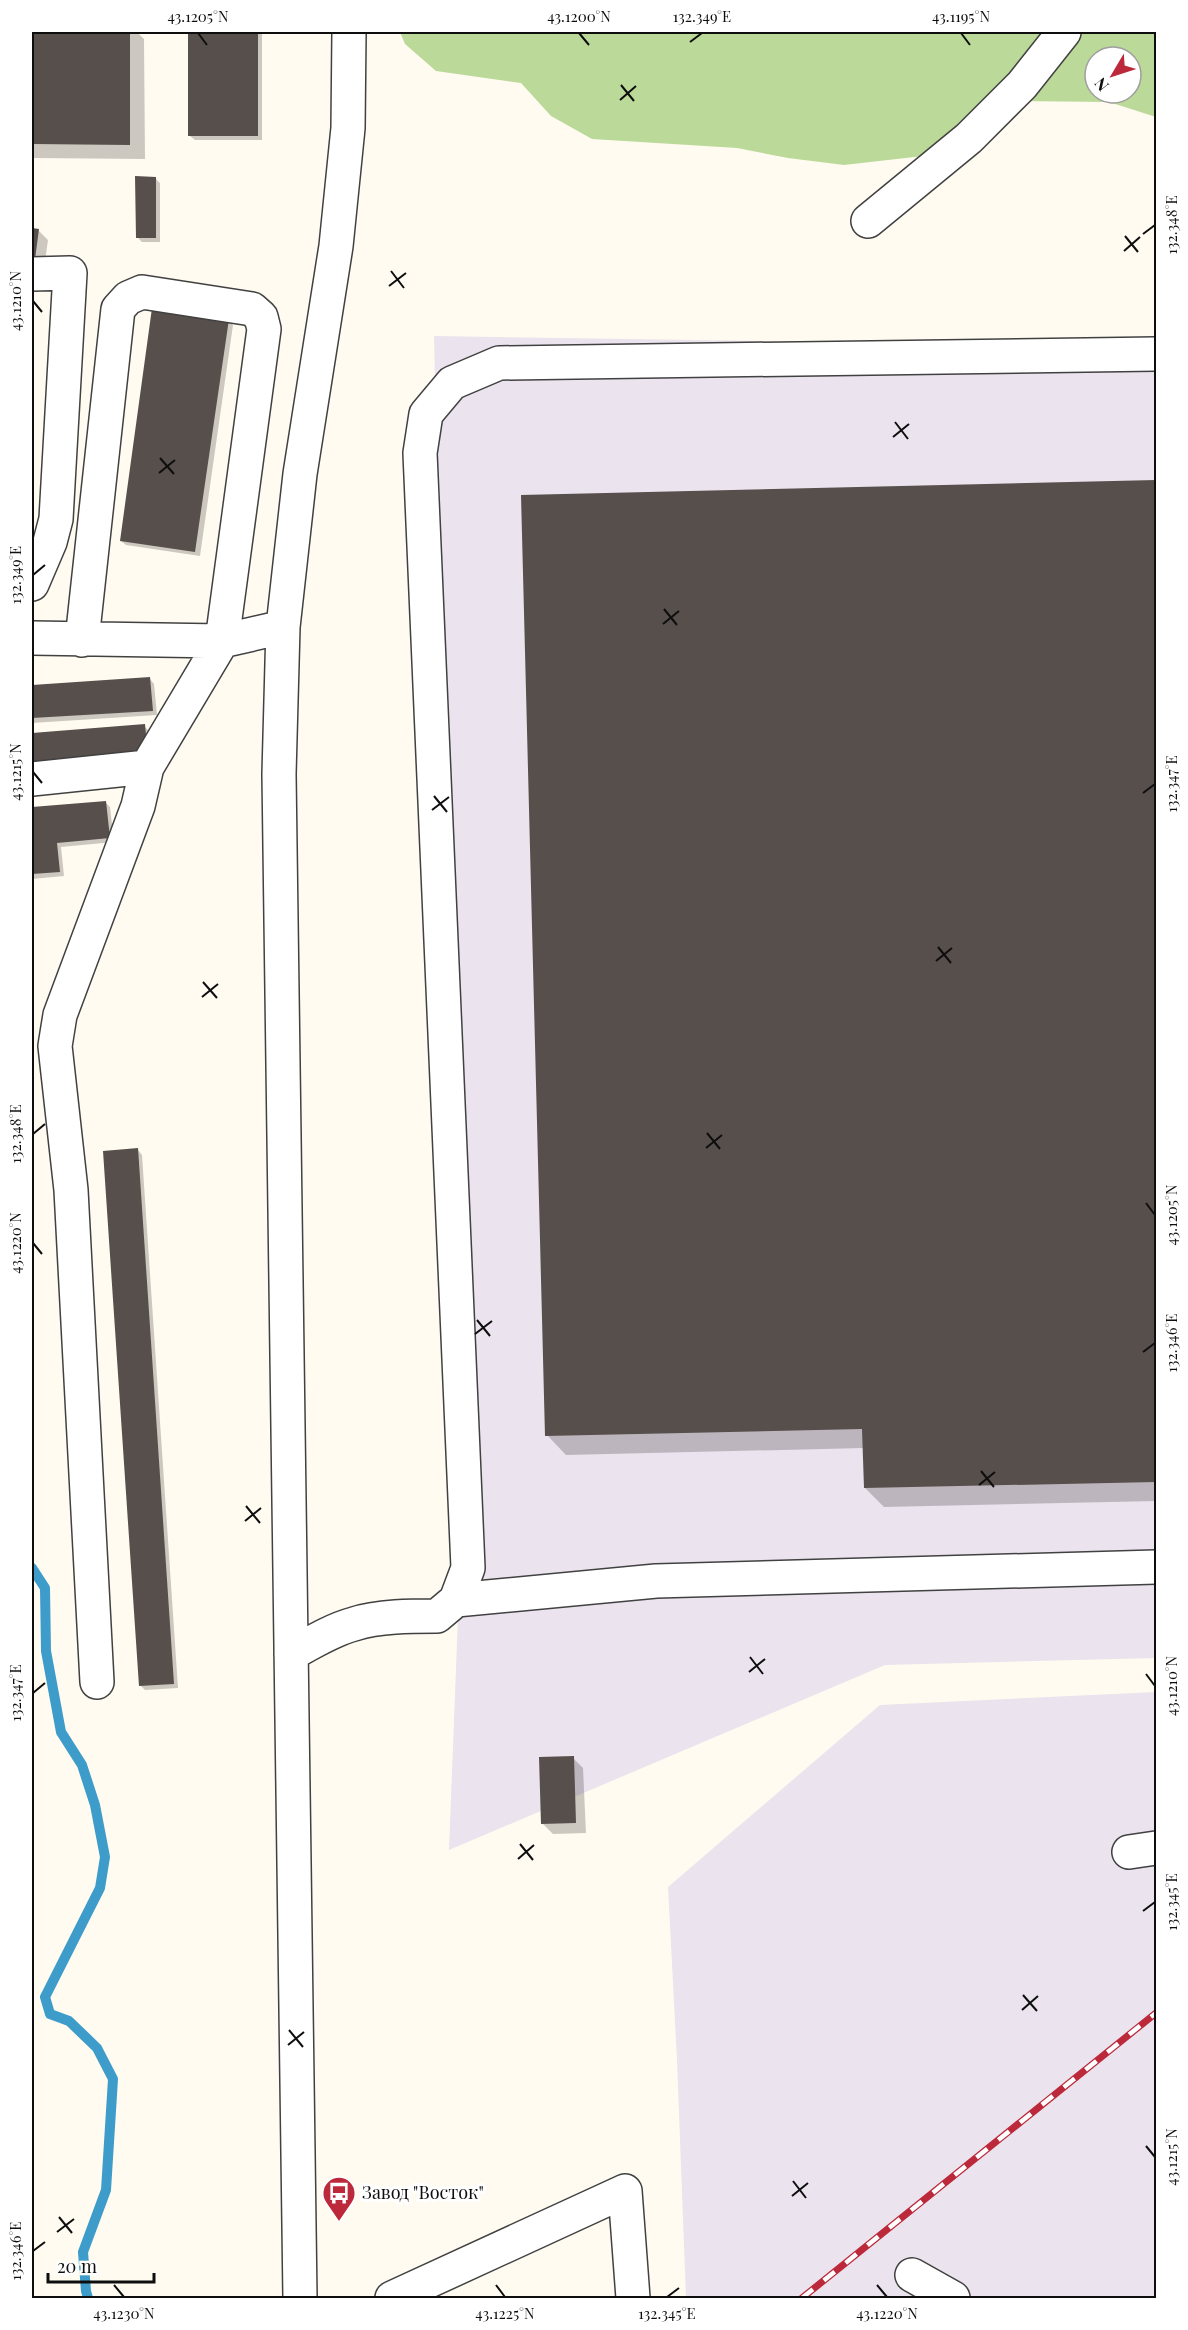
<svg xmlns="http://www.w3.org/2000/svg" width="1188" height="2330" font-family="'Playfair Display',serif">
	<rect width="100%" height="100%" fill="#fffbf0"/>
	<path fill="#ebe3ed" d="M 434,336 L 1156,347 L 1156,1658 L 885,1665 L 449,1850 L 461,1539 Z
		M 1156,1692 L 1156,2298 L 686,2298 L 677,2060 L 668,1887 L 880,1705 Z"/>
	<path fill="#bbd999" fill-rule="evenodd" d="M 400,32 L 1156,32 L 1156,117 L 1109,102 L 1017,101 L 932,155 L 844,165 L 788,158 L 737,148 L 592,139 L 551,116 L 521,83 L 436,71 L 405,44 ZM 1095,57 L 1131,57 L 1131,93 L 1095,93 Z"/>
	<path fill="#0003" d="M 32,32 L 137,32 L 144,39 L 145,159 L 32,158 Z
		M 190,32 L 262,32 L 262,140 L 195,140 L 190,136 Z
		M 155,178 L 160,183 L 160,242 L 142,242 L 137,237 Z
		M 32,229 L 38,230 L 48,240 L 43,276 L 32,275 Z
		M 228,320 L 233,325 L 200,556 L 126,545 L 121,541 Z
		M 1156,482 L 1156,1501 L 884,1507 L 865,1488 L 864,1448 L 566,1455 L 547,1435 L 522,496 Z
		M 150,679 L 154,684 L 157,715 L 32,723 L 32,687 Z
		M 144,726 L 149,731 L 152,761 L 32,771 L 32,735 Z
		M 105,802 L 110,807 L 114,842 L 61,847 L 64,876 L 32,879 L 32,809 Z
		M 138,1150 L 142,1155 L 178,1688 L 145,1690 L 140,1685 Z
		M 573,1758 L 583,1768 L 586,1833 L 553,1834 L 543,1824 Z"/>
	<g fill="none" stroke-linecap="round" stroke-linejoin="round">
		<path stroke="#3e9ccb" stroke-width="10" d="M 32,1568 L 45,1588 L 46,1651 L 61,1732 L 82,1765 L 95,1805 L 105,1857 L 100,1888 L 45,1997 L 50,2014 L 69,2021 L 97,2048 L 113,2079 L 106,2190 L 83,2252 L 86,2291 L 88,2298"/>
	</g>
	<path fill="#574f4b" d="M 32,32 L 130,32 L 130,145 L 32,144 Z
		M 188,32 L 258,32 L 258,136 L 188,136 Z
		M 135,176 L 156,177 L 156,238 L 136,238 Z
		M 32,228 L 39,229 L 34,267 L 32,267 Z
		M 152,308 L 229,319 L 195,552 L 120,541 Z
		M 1156,480 L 1156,1482 L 864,1488 L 862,1429 L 545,1436 L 521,495 Z
		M 150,677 L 153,711 L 32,718 L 32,685 Z
		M 145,724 L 148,757 L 32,766 L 32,733 Z
		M 106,801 L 110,838 L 57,843 L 60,872 L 32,874 L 32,807 Z
		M 138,1148 L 174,1684 L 139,1686 L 103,1151 Z
		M 574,1756 L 576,1823 L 541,1824 L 539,1757 Z"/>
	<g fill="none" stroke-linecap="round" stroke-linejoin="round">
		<defs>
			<path id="minor" d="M 868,221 L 969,138 L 1022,85 L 1064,32
				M 32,274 L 70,273 L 56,519 L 50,542 L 32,584
				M 32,638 L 222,641 L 283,627
				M 82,640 L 118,309 L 128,298 L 142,292 L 252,309 L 261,317 L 264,329 L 222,641 L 147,767 L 138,806 L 60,1015 L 55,1046 L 71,1190 L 97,1682
				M 32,779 L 147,767
				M 456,1600 L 656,1581 L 1156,1567
				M 291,1654 C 311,1643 332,1630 354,1624 C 378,1616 412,1616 437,1616 L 456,1600 L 468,1568 L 420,453 L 426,414 L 452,383 L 499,363 L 1156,354
				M 1129,1852 L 1156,1848
				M 912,2275 L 953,2298
				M 300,2298 L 279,774 L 283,627 L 300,474 L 336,246 L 348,128 L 349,32
				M 392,2298 L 625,2191 L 633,2298"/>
		</defs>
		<use href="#minor" stroke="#414141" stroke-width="36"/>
		<use href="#minor" stroke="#fff" stroke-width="33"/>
		<defs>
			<path id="rail" d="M 802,2298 L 1156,2013"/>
		</defs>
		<use href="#rail" stroke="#bc293a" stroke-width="7"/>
		<use href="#rail" stroke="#fff" stroke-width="4.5" stroke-dasharray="14" stroke-linecap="butt"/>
	</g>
	<path fill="none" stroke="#0e0e0e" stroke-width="2" d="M 198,33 L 207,45M 579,33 L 589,45M 961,33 L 970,45M 690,42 L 702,33M 621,85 L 634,101M 620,100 L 636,86M 1143,234 L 1155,225M 1125,236 L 1138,252M 1124,251 L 1140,237M 391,271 L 404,288M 389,286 L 406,273M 33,301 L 42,312M 895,422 L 908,439M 893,437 L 909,424M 160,458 L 174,474M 159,473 L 175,460M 33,575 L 45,565M 664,609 L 677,625M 663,624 L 679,611M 33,772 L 42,783M 1143,793 L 1155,784M 434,796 L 447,812M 432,810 L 449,797M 938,947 L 951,963M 936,961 L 952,948M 203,982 L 217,998M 202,997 L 218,984M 707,1133 L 720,1149M 33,1134 L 45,1124M 706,1148 L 722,1135M 1146,1203 L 1155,1215M 33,1243 L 42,1254M 477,1320 L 490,1336M 475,1334 L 492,1321M 1143,1352 L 1155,1343M 981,1471 L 994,1487M 979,1485 L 995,1472M 246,1506 L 260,1523M 245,1521 L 261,1508M 750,1657 L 763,1674M 749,1672 L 765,1659M 1146,1674 L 1155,1686M 33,1693 L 45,1683M 520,1844 L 533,1860M 518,1859 L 534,1845M 1143,1911 L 1155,1902M 1023,1995 L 1037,2011M 1022,2010 L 1038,1996M 289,2030 L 303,2047M 288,2045 L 304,2032M 1146,2146 L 1155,2157M 793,2181 L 806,2198M 792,2196 L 808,2183M 59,2217 L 72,2233M 57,2232 L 74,2219M 33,2251 L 45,2242M 114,2285 L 124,2297M 496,2285 L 505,2297M 877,2285 L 887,2297M 667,2297 L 679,2288"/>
	<defs>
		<symbol id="bus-pin" viewBox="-11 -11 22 30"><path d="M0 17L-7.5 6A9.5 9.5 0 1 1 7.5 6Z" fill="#bc293a" stroke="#fff"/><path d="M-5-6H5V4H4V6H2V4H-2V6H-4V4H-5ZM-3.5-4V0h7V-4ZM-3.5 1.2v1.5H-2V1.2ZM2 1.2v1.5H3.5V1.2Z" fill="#fff"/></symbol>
	</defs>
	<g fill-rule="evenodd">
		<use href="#bus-pin" x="320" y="2174" width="38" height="52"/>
	</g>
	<g text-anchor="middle" stroke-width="6" stroke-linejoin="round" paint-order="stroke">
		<g font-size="18" fill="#0e0e0e" stroke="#fff" text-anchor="start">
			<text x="362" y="2199">Завод "Восток"</text>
		</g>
	</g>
	<rect width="1188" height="2330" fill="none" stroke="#ffffff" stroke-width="66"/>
	<g transform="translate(1113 75) rotate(231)"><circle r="28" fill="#ffffff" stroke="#9f9f9f" stroke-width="1.5"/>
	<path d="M0-4.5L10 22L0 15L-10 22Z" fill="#bc293a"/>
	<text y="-9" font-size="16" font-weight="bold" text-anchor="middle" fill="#0e0e0e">N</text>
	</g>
	<path d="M48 2273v9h106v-9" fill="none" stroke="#0e0e0e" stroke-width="3"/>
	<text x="57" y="2273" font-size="18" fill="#0e0e0e" stroke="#ffffff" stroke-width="4.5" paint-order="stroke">20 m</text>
	<rect x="33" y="33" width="1122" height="2264" fill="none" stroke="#0e0e0e" stroke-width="2"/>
	<g font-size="15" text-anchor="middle" fill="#0e0e0e">
		<text x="198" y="22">43.1205°N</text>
		<text x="579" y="22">43.1200°N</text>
		<text x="702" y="22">132.349°E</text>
		<text x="961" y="22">43.1195°N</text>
		<text transform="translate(1172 225) rotate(-90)" y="5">132.348°E</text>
		<text transform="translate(16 301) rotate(-90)" y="5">43.1210°N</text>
		<text transform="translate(16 575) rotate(-90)" y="5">132.349°E</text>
		<text transform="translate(16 772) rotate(-90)" y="5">43.1215°N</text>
		<text transform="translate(1172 784) rotate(-90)" y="5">132.347°E</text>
		<text transform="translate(16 1134) rotate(-90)" y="5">132.348°E</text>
		<text transform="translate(1172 1215) rotate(-90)" y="5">43.1205°N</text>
		<text transform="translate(16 1243) rotate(-90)" y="5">43.1220°N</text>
		<text transform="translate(1172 1343) rotate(-90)" y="5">132.346°E</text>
		<text transform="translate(1172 1686) rotate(-90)" y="5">43.1210°N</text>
		<text transform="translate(16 1693) rotate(-90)" y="5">132.347°E</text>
		<text transform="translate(1172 1902) rotate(-90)" y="5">132.345°E</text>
		<text transform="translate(1172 2157) rotate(-90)" y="5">43.1215°N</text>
		<text transform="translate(16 2251) rotate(-90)" y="5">132.346°E</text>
		<text x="124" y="2319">43.1230°N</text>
		<text x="505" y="2319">43.1225°N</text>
		<text x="667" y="2319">132.345°E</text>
		<text x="887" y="2319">43.1220°N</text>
	</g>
</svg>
